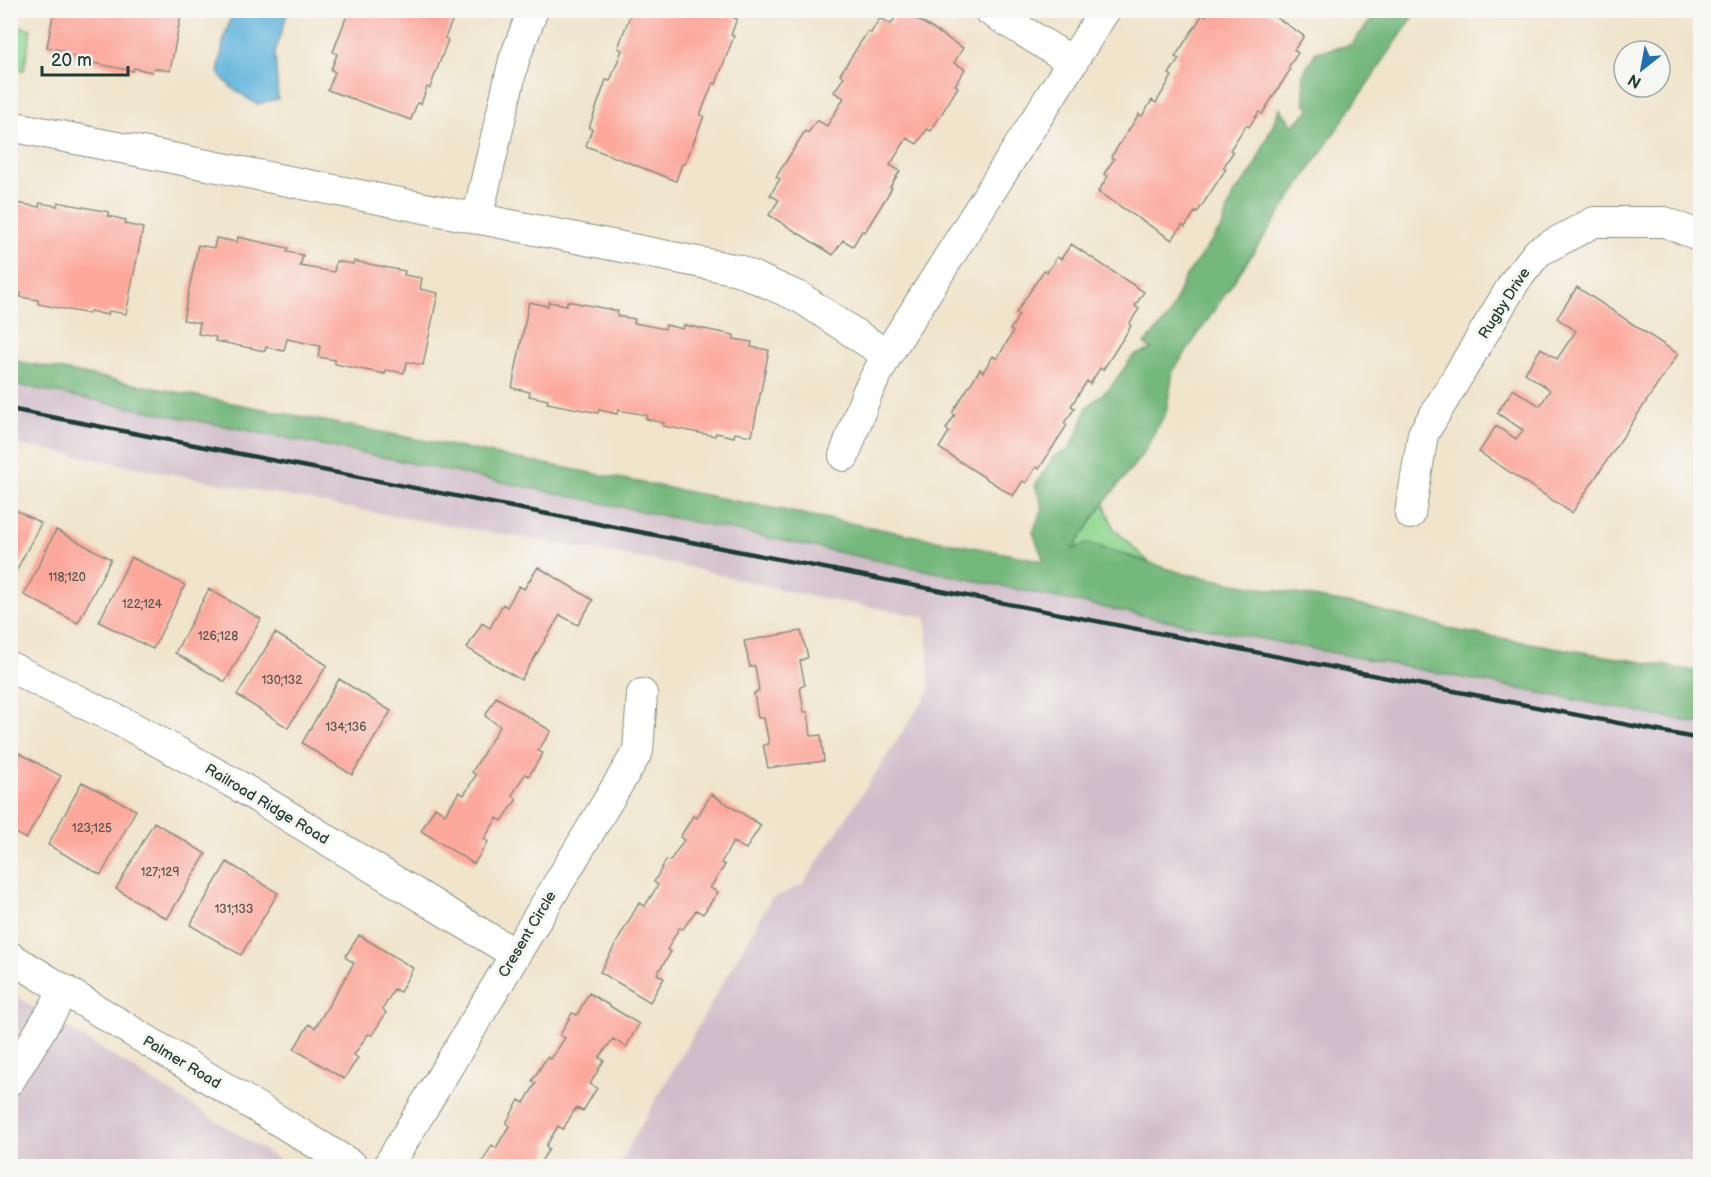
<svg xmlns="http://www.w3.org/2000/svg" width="1711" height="1177" font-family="'Balsamiq Sans',sans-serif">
	<rect width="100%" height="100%" fill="#f6f6f2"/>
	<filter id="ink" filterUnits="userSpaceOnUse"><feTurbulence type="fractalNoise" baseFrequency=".0167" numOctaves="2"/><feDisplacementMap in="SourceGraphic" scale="12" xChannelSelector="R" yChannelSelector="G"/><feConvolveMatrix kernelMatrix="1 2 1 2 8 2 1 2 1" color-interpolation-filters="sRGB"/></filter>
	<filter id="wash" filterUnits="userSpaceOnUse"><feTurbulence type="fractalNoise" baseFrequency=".008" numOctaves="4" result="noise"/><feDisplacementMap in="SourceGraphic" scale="24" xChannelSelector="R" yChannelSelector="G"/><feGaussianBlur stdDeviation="1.35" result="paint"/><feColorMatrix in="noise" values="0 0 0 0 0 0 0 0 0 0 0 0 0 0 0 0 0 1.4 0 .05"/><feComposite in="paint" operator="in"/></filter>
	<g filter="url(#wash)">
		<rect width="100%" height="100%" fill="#f0e4cb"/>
		<path fill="#d1bdc9" d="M 10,384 L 377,456 L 1169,621 L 1700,724 L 1700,1166 L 618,1166 L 771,899 L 803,884 L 930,690 L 926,617 L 809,596 L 679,565 L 343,507 L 11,443 Z
			M 11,993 L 289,1166 L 11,1166 Z"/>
		<path fill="#90d791" stroke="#588a62" stroke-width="1.5" d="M 11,25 L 31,29 L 24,70 L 11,67 Z
			M 1104,503 L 1114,529 L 1149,562 L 1088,543 L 1072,550 Z"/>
		<path fill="#74b87b" stroke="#4a7a58" stroke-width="1.5" d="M 1375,11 L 1417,11 L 1173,371 L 1166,412 L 1142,455 L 1104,503 L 1073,549 L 1088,543 L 1185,574 L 1363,606 L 1459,631 L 1700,672 L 1700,724 L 1169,621 L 377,456 L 11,384 L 11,360 L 1044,561 L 1033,532 L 1043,508 L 1035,485 L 1054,456 L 1069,450 L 1080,428 L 1087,407 L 1110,388 L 1133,356 L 1152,349 L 1144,344 L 1169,317 L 1185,277 L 1222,227 L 1233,195 L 1252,172 L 1280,108 L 1293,126 L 1311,108 L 1305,104 L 1303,74 L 1316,52 L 1351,45 L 1371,20 Z"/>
		<path fill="#5eb4db" stroke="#3e7888" stroke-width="1.5" d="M 233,11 L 288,11 L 275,53 L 278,99 L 256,104 L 232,88 L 218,73 L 224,38 Z"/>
		<g id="blocks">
			<path fill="#fca99c" d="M 54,10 L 182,10 L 170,71 L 153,68 L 152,72 L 134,68 L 133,71 L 82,61 L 83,58 L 65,55 L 65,51 L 47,47 Z
				M 349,10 L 451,10 L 448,19 L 452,21 L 445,38 L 448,40 L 430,88 L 427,87 L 421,104 L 417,103 L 411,120 L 328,90 L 335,72 L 331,70 L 337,54 L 333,52 Z
				M 632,10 L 715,10 L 737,19 L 731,35 L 734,36 L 716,84 L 713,83 L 700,115 L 704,116 L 685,164 L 682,164 L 676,181 L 586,146 L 592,129 L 589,128 L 606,80 L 610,81 L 622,50 L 618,48 Z
				M 900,10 L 903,10 L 963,48 L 954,63 L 965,69 L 955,85 L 958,87 L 931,131 L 927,129 L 917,144 L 907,138 L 890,165 L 900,171 L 890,187 L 892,188 L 865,232 L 862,231 L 853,246 L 843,240 L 833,255 L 769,215 L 779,200 L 770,195 L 780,179 L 776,177 L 805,131 L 808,133 L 817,120 L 827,126 L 844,98 L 834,92 L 844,77 L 840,74 L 868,31 L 871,33 L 880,18 L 891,24 Z
				M 1210,10 L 1265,10 L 1304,36 L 1294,50 L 1298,53 L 1288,68 L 1290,70 L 1262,114 L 1259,112 L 1249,127 L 1246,125 L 1230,150 L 1233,152 L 1223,168 L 1226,169 L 1197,213 L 1195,212 L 1185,227 L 1182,225 L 1172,240 L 1098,192 L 1108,176 L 1104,174 L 1114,159 L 1111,157 L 1139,114 L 1142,116 L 1152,100 L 1156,103 L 1172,76 L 1169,74 L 1179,59 L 1175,57 L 1203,14 L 1206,16 Z
				M 10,202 L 39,207 L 40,203 L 57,206 L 58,202 L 109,212 L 108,216 L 126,220 L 125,224 L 143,228 L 126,314 L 109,311 L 108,315 L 90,311 L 89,314 L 38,304 L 38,300 L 20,297 L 21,293 L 10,291 Z
				M 238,237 L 288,248 L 287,252 L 303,255 L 300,266 L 334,272 L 336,261 L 353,264 L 354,261 L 405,271 L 404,275 L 422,278 L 420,289 L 438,293 L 423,365 L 407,362 L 404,373 L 386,370 L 385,374 L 335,364 L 335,360 L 318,357 L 320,346 L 287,339 L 284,351 L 266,347 L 265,351 L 215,341 L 216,337 L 198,334 L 200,323 L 183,320 L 198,245 L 214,248 L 216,238 L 237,242 Z
				M 1071,244 L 1144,292 L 1135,306 L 1139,309 L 1129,324 L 1131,326 L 1103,370 L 1100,368 L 1090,384 L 1087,381 L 1071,406 L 1075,408 L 1064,423 L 1067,425 L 1039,469 L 1036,467 L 1026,483 L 1023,481 L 1013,496 L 939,448 L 949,432 L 946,429 L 955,415 L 952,413 L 980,369 L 983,372 L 993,356 L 997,359 L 1013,332 L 1010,330 L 1019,315 L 1016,313 L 1044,270 L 1047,272 L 1057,257 L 1061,259 Z
				M 1577,287 L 1678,354 L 1572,513 L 1479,452 L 1496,426 L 1516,439 L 1523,430 L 1497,413 L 1513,389 L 1540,406 L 1550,390 L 1525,373 L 1541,348 L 1557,359 L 1576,331 L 1557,318 Z
				M 567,301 L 618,311 L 617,316 L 635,319 L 634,323 L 665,329 L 666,325 L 683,329 L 684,325 L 734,335 L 734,339 L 752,342 L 751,347 L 769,350 L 752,436 L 735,433 L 734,437 L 716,433 L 715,436 L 663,426 L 664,423 L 646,419 L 647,415 L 618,410 L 617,414 L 599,410 L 598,413 L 547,403 L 548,400 L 529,396 L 530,392 L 512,388 L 529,302 L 548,306 L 549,302 L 567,305 Z
				M 10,507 L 41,523 L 10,583 Z
				M 56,530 L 111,559 L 78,623 L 24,595 Z
				M 131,557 L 185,585 L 153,649 L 99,622 Z
				M 538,567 L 593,600 L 578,625 L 560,615 L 521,680 L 467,648 L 482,623 L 490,628 L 503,604 L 507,607 L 519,586 L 524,589 Z
				M 209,589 L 261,619 L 225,682 L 175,653 Z
				M 801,631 L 808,657 L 800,661 L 805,685 L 800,687 L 804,712 L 808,712 L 811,736 L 821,735 L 824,761 L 768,768 L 763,745 L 769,744 L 764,718 L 758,718 L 754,693 L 759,691 L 755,666 L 750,667 L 744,641 Z
				M 275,633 L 327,665 L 288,728 L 237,695 Z
				M 339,679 L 391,711 L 352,775 L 302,743 Z
				M 496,697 L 551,731 L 538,751 L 543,753 L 529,776 L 525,774 L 512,795 L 517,799 L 502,821 L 497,818 L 484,839 L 488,842 L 474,864 L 421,831 L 435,807 L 445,814 L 459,792 L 464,795 L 476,775 L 472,772 L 500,726 L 485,716 Z
				M 10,748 L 61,776 L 26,839 L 10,830 Z
				M 82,782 L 136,810 L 101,875 L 48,845 Z
				M 711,794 L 761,825 L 746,849 L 733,842 L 721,863 L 725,865 L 710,888 L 718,892 L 703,914 L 696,910 L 683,929 L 679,928 L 667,950 L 671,952 L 657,974 L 664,978 L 650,1002 L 600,972 L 639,903 L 645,906 L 658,885 L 654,882 L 666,860 L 670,861 L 684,840 L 680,837 L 693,816 L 697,818 Z
				M 154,822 L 206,854 L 167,919 L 116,889 Z
				M 227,862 L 278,893 L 241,955 L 190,925 Z
				M 359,935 L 413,968 L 400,992 L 394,989 L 383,1009 L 386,1013 L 372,1035 L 368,1034 L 354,1055 L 358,1058 L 344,1079 L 294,1049 L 309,1024 L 315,1028 L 354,963 L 345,957 Z
				M 589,993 L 639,1024 L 626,1047 L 613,1039 L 599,1058 L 604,1060 L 590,1084 L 597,1088 L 583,1111 L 576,1108 L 563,1129 L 558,1126 L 546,1146 L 549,1149 L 538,1166 L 480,1166 L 492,1145 L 496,1148 L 509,1126 L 506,1123 L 519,1100 L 524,1103 L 536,1083 L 532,1081 L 547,1057 L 551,1059 L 565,1038 L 560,1035 L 572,1013 L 577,1015 Z"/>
		</g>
	</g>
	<g filter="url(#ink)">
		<use href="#blocks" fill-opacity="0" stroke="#889080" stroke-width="1.5"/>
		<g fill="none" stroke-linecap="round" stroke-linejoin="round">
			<defs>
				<path id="minor" d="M 989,10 L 1073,62
					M 10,126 L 738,270 L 801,298 L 887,355
					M 477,219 L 514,60 L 533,10
					M 844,456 L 867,393 L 887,355 L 1105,10
					M 1410,514 L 1423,434 L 1515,281 L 1538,252 L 1594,222 L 1665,222 L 1700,236
					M 10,667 L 130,726 L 237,785 L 515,954
					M 10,957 L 353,1166
					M 10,1080 L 65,990
					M 388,1166 L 638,751 L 642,694"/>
			</defs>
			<use href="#minor" stroke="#889080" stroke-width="32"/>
			<use href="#minor" stroke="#fff" stroke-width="30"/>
			<path stroke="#1f3d34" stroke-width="4.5" d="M 10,409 L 1700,739"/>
		</g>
	</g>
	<g text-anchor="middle" stroke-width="6" stroke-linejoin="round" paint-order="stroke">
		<g font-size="12" fill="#56584e">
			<text x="67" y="581">118;120</text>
			<text x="142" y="608">122;124</text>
			<text x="218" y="640">126;128</text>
			<text x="282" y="684">130;132</text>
			<text x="346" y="731">134;136</text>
			<text x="92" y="832">123;125</text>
			<text x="160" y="876">127;129</text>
			<text x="234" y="913">131;133</text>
		</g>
		<g font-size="15" fill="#1f3d34" stroke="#f6f6f2">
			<text transform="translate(1504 303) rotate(-57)" y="5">Rugby Drive</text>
			<text transform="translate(267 804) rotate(31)" y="5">Railroad Ridge Road</text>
			<text transform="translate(527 934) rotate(-59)" y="5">Cresent Circle</text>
			<text transform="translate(182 1062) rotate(31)" y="5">Palmer Road</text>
		</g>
	</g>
	<rect width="1711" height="1177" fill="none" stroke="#f6f6f2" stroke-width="36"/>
	<g transform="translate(1642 69) rotate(211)"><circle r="28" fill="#f6f6f2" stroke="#a0aca6" stroke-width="1.5"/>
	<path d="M0-4.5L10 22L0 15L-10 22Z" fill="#1f6fb2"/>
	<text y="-9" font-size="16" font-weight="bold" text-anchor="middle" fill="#1f3d34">N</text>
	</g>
	<path d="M42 66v9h86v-9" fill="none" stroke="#1f3d34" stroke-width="3"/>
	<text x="51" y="66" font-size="18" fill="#1f3d34" stroke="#f6f6f2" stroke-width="4.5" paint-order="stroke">20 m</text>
</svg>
